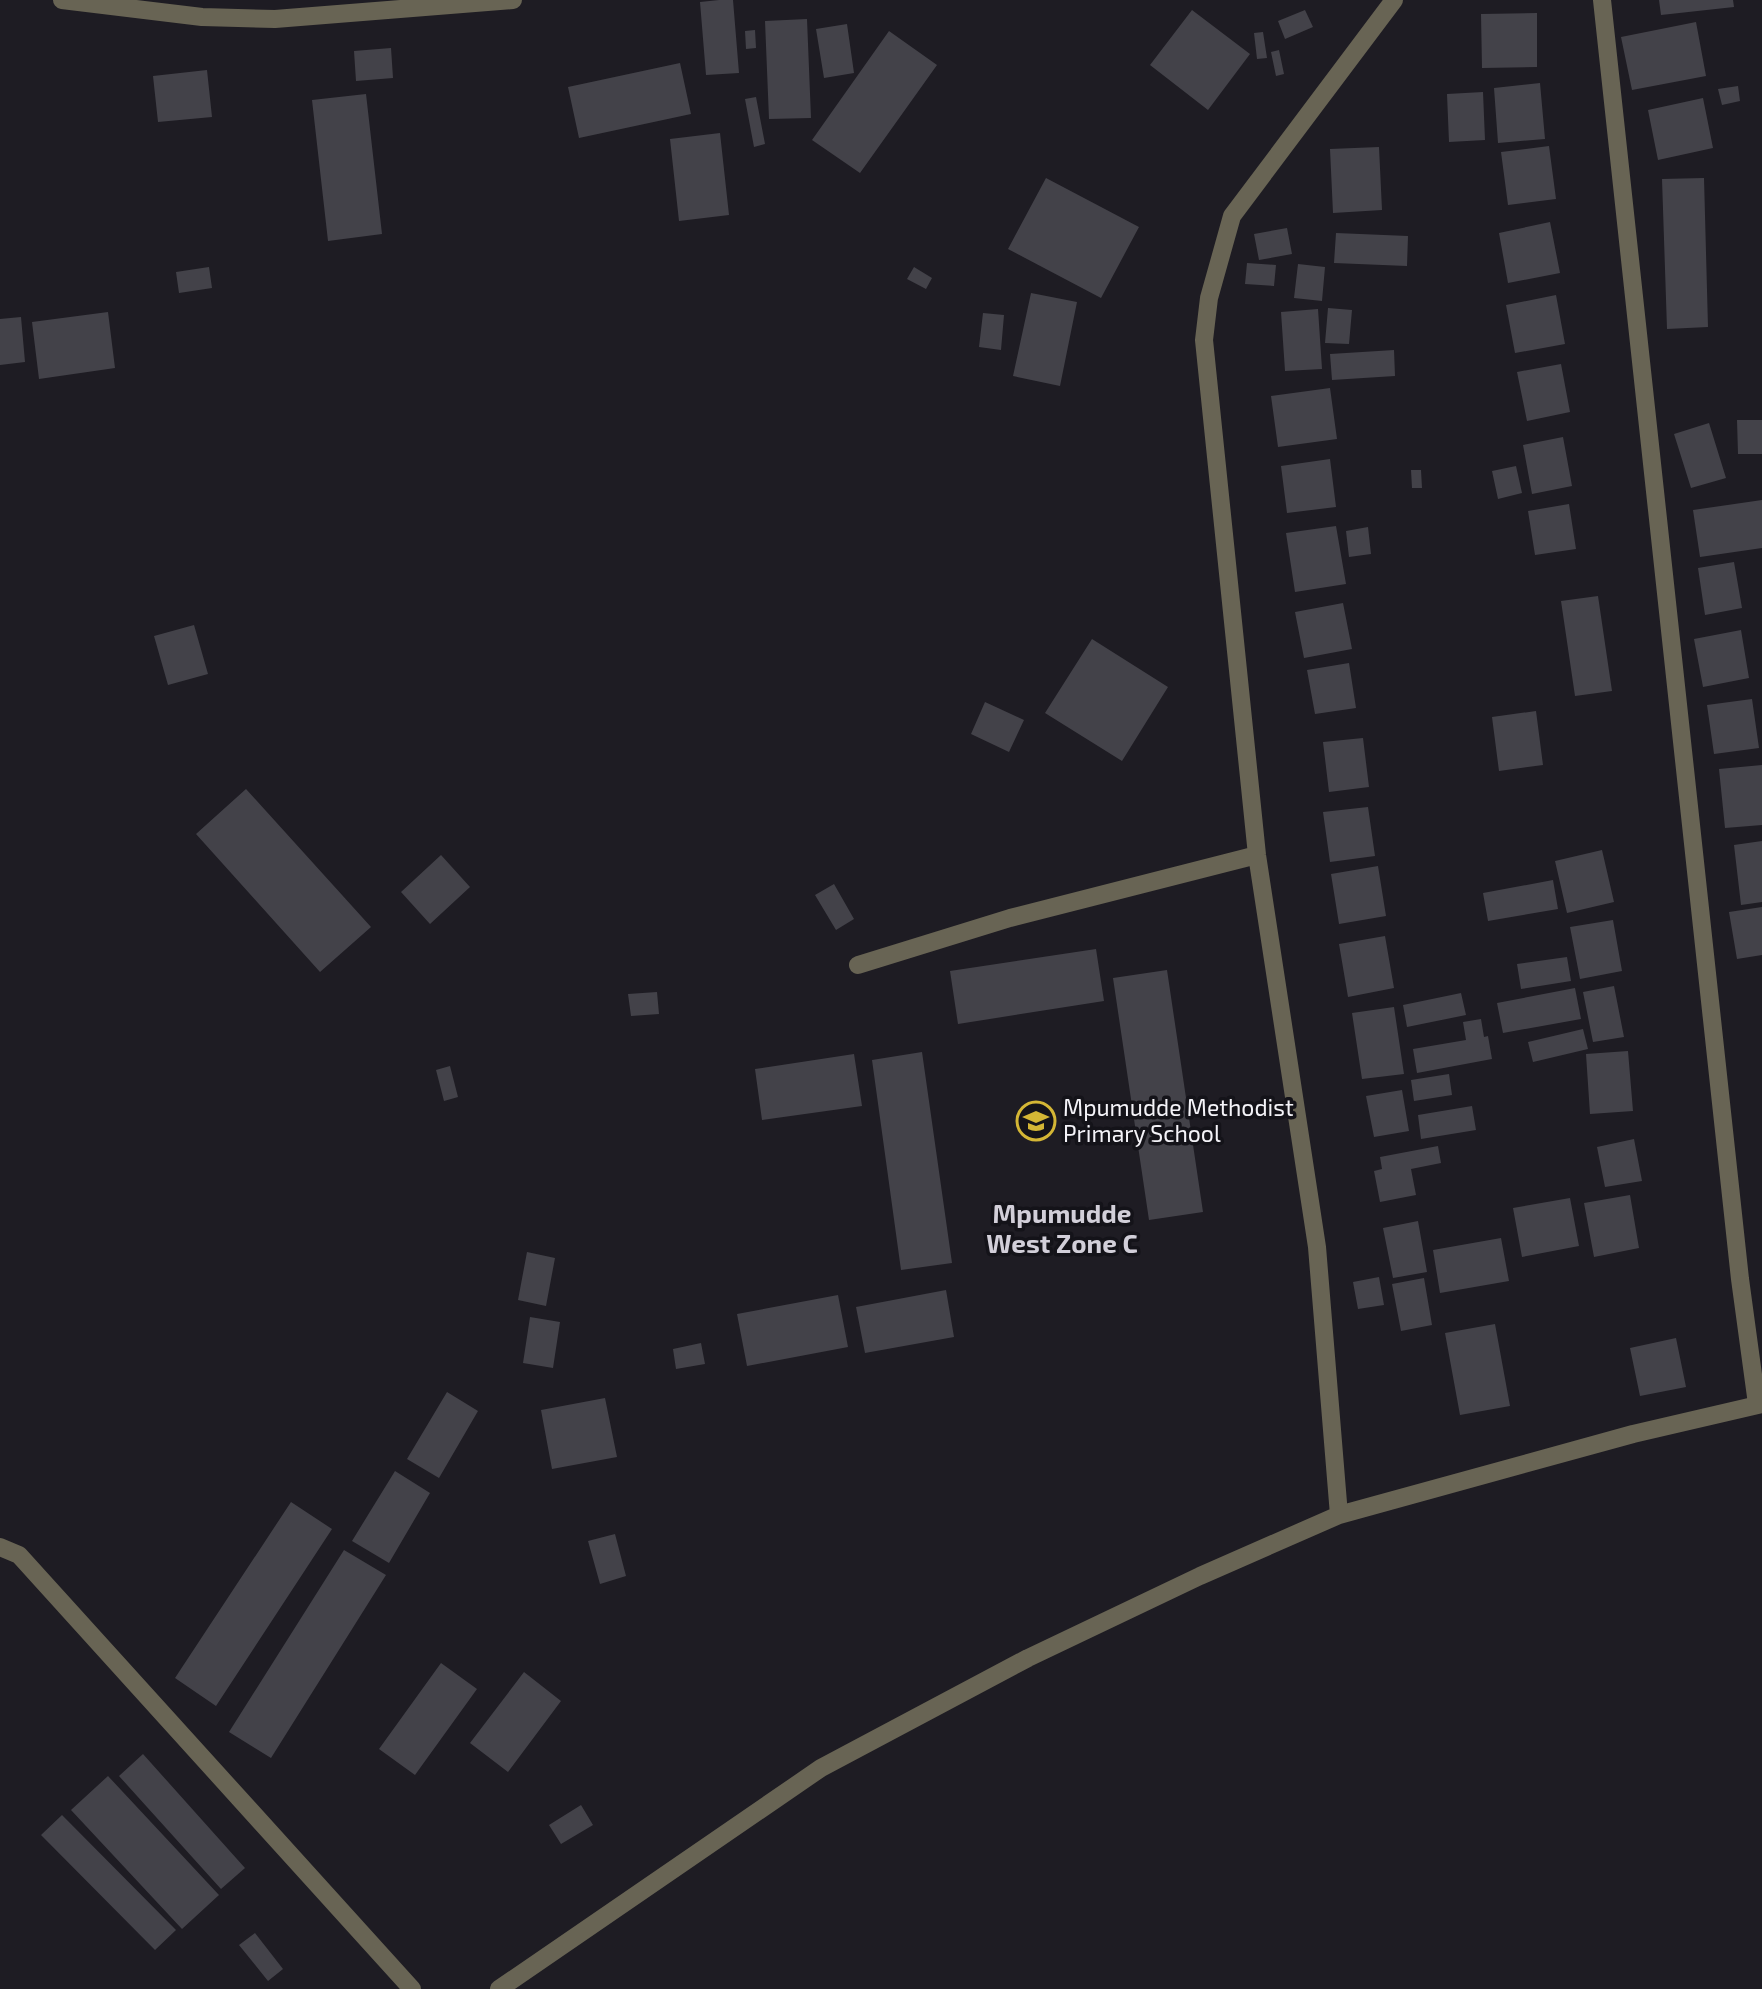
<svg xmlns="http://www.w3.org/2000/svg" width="1762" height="1989" font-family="'Exo 2',sans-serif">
	<rect width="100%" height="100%" fill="#1e1c23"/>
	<path fill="#434249" d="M 719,0 L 733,0 L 739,73 L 706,75 L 700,2 Z
		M 1659,0 L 1733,0 L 1734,7 L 1661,15 Z
		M 1192,10 L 1250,54 L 1208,110 L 1150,65 Z
		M 1305,10 L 1313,27 L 1285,39 L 1278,21 Z
		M 1537,13 L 1537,67 L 1482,68 L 1481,14 Z
		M 807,19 L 811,118 L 769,119 L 765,21 Z
		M 1696,22 L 1706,76 L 1632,90 L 1621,37 Z
		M 847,24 L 854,73 L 824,78 L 816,29 Z
		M 755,30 L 756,48 L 746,49 L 745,31 Z
		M 889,31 L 937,65 L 860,173 L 812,140 Z
		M 1263,32 L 1267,58 L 1257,59 L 1254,33 Z
		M 391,48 L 393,78 L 356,81 L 354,51 Z
		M 1279,50 L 1284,74 L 1276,76 L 1271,52 Z
		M 680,63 L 691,114 L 579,138 L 568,87 Z
		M 207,70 L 212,117 L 158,122 L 153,76 Z
		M 1540,83 L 1545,139 L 1498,143 L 1494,88 Z
		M 1738,86 L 1740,101 L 1722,105 L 1718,89 Z
		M 1483,92 L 1485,140 L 1449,142 L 1447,94 Z
		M 366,94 L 382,234 L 328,241 L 312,100 Z
		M 756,97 L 765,144 L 754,147 L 745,99 Z
		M 1703,98 L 1713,148 L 1658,160 L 1648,110 Z
		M 720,133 L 729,215 L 679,221 L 670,139 Z
		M 1549,146 L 1556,199 L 1508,205 L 1501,152 Z
		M 1379,147 L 1382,210 L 1333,213 L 1330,149 Z
		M 1046,178 L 1139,227 L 1101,298 L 1008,249 Z
		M 1704,178 L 1708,327 L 1667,329 L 1662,179 Z
		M 1550,222 L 1560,273 L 1508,283 L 1499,233 Z
		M 1287,228 L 1292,254 L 1259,260 L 1254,234 Z
		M 1336,233 L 1408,236 L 1407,266 L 1334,263 Z
		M 1247,263 L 1276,265 L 1274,286 L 1245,284 Z
		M 1298,264 L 1325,267 L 1322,301 L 1294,298 Z
		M 209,267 L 212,288 L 179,293 L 176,272 Z
		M 914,267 L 932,278 L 926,289 L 907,279 Z
		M 1031,293 L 1077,302 L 1060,386 L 1013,376 Z
		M 1556,295 L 1565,344 L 1515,353 L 1506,305 Z
		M 1328,308 L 1352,310 L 1349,344 L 1325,343 Z
		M 1318,309 L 1322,369 L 1285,371 L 1281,312 Z
		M 108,312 L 115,368 L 39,379 L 32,322 Z
		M 983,313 L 1004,315 L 1001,350 L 979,347 Z
		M 21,317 L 25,362 L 0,365 L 0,319 Z
		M 1394,350 L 1395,376 L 1332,380 L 1330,354 Z
		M 1561,364 L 1570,412 L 1527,421 L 1517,372 Z
		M 1330,388 L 1337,439 L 1278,447 L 1271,396 Z
		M 1737,420 L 1762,420 L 1762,454 L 1738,454 Z
		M 1709,423 L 1726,478 L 1691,488 L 1674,434 Z
		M 1563,437 L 1572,486 L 1532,494 L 1523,445 Z
		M 1330,459 L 1336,507 L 1287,513 L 1281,466 Z
		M 1516,466 L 1522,493 L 1498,499 L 1492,471 Z
		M 1411,470 L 1421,470 L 1422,488 L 1412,488 Z
		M 1762,500 L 1762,548 L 1700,557 L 1693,510 Z
		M 1569,504 L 1576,549 L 1535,555 L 1528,511 Z
		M 1336,526 L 1346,584 L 1295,592 L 1286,533 Z
		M 1368,527 L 1371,554 L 1349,557 L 1346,531 Z
		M 1734,562 L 1742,608 L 1705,615 L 1698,568 Z
		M 1598,596 L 1612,691 L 1575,696 L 1561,601 Z
		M 1343,603 L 1352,649 L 1304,658 L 1295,612 Z
		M 194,625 L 208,674 L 168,685 L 154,636 Z
		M 1741,630 L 1749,678 L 1703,687 L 1694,639 Z
		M 1092,639 L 1168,687 L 1122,761 L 1045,713 Z
		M 1349,663 L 1356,708 L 1315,714 L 1307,670 Z
		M 1752,699 L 1759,748 L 1714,754 L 1707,705 Z
		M 985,702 L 1024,720 L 1009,752 L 971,734 Z
		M 1536,711 L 1543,765 L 1499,771 L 1492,717 Z
		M 1363,738 L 1369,787 L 1329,792 L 1323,742 Z
		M 1762,765 L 1762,825 L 1725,828 L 1719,769 Z
		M 246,789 L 371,927 L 320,972 L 196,834 Z
		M 1368,807 L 1375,856 L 1330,862 L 1323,812 Z
		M 1762,841 L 1762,902 L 1741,905 L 1734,845 Z
		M 1602,850 L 1614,902 L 1567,913 L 1555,861 Z
		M 441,855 L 470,887 L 430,924 L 401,892 Z
		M 1378,866 L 1386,916 L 1339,924 L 1331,874 Z
		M 1553,880 L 1558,909 L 1488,921 L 1483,893 Z
		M 834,884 L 854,919 L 836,930 L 815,895 Z
		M 1762,907 L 1762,955 L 1737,959 L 1729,912 Z
		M 1613,920 L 1622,971 L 1580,979 L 1570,927 Z
		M 1385,936 L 1394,988 L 1348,997 L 1339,944 Z
		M 1096,949 L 1104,1001 L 958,1024 L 950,971 Z
		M 1567,957 L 1571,981 L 1521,989 L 1517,964 Z
		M 1167,970 L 1203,1212 L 1149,1220 L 1113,978 Z
		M 1614,986 L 1624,1037 L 1593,1042 L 1583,992 Z
		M 1575,988 L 1581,1019 L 1503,1033 L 1497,1003 Z
		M 657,992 L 659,1014 L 631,1016 L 628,994 Z
		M 1461,993 L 1466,1015 L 1407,1027 L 1403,1005 Z
		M 1394,1007 L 1404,1074 L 1362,1079 L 1352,1013 Z
		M 1481,1019 L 1484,1037 L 1488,1036 L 1492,1059 L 1417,1073 L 1413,1049 L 1466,1040 L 1463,1022 Z
		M 1583,1029 L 1588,1049 L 1533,1062 L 1528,1042 Z
		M 1628,1051 L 1633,1111 L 1590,1114 L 1586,1054 Z
		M 922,1052 L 952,1263 L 901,1270 L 872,1060 Z
		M 854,1054 L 862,1106 L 762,1120 L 755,1069 Z
		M 450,1066 L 458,1097 L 444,1101 L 436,1070 Z
		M 1449,1074 L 1452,1095 L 1414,1101 L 1411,1080 Z
		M 1402,1090 L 1409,1131 L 1374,1137 L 1366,1096 Z
		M 1472,1106 L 1476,1130 L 1421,1139 L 1418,1115 Z
		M 1634,1139 L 1642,1181 L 1605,1187 L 1597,1147 Z
		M 1438,1146 L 1441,1163 L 1411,1169 L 1416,1195 L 1380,1202 L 1374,1171 L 1382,1169 L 1380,1157 Z
		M 1630,1195 L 1639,1248 L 1594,1257 L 1584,1203 Z
		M 1570,1198 L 1579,1246 L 1522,1257 L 1513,1208 Z
		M 1418,1221 L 1427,1272 L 1393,1278 L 1383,1228 Z
		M 1501,1238 L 1509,1281 L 1440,1293 L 1433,1250 Z
		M 527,1252 L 555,1258 L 546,1306 L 518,1300 Z
		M 1379,1277 L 1384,1305 L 1358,1309 L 1353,1282 Z
		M 1424,1278 L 1432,1325 L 1401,1331 L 1392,1284 Z
		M 946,1290 L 954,1337 L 865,1353 L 856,1307 Z
		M 838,1295 L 848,1347 L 747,1366 L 737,1314 Z
		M 530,1317 L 560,1322 L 553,1368 L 523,1363 Z
		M 1495,1324 L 1510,1406 L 1460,1415 L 1445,1333 Z
		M 1676,1338 L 1686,1387 L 1640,1396 L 1630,1348 Z
		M 701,1343 L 705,1364 L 676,1369 L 673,1349 Z
		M 447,1392 L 478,1411 L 439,1478 L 407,1459 Z
		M 605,1398 L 617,1457 L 552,1469 L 541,1410 Z
		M 395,1471 L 430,1493 L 389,1563 L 352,1541 Z
		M 291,1502 L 332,1529 L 216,1706 L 175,1678 Z
		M 615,1534 L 626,1576 L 600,1584 L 588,1541 Z
		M 344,1550 L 386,1575 L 271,1758 L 229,1732 Z
		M 441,1663 L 477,1689 L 415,1775 L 379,1749 Z
		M 524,1672 L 561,1701 L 508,1772 L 470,1743 Z
		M 143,1754 L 245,1868 L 221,1889 L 119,1776 Z
		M 108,1776 L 219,1895 L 182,1929 L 71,1810 Z
		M 581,1805 L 593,1825 L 561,1844 L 549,1825 Z
		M 62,1815 L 176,1930 L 155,1950 L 41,1835 Z
		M 255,1933 L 283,1969 L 268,1981 L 239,1945 Z"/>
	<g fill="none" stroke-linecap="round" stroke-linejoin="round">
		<path stroke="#686454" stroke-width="18" d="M 62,0 L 202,17 L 275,19 L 513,0
			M 1602,0 L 1740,1279 L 1757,1404
			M 858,965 L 1010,918 L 1257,855
			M 1339,1515 L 1317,1247 L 1257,855 L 1204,340 L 1209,298 L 1232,216 L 1394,0
			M 0,1547 L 19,1555 L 412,1989
			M 499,1989 L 821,1768 L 1028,1658 L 1200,1576 L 1339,1515 L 1633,1434 L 1762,1404"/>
	</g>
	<defs>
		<symbol id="school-ring" viewBox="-11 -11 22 22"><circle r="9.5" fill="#141319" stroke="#d4b635" stroke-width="1.5"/><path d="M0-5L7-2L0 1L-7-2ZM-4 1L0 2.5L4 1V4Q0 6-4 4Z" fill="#d4b635"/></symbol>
	</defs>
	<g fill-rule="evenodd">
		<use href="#school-ring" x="1014" y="1099" width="44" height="44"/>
	</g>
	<g text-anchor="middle" stroke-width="7" stroke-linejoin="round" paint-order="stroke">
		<g font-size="23" fill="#f4f3f8" stroke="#141319" text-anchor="start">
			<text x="1063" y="1116">Mpumudde Methodist<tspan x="1063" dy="26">Primary School</tspan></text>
		</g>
		<g font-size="26" font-weight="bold" fill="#d2cfd9" stroke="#141319">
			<text x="1062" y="1223">Mpumudde<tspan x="1062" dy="30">West Zone C</tspan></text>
		</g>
	</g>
</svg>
